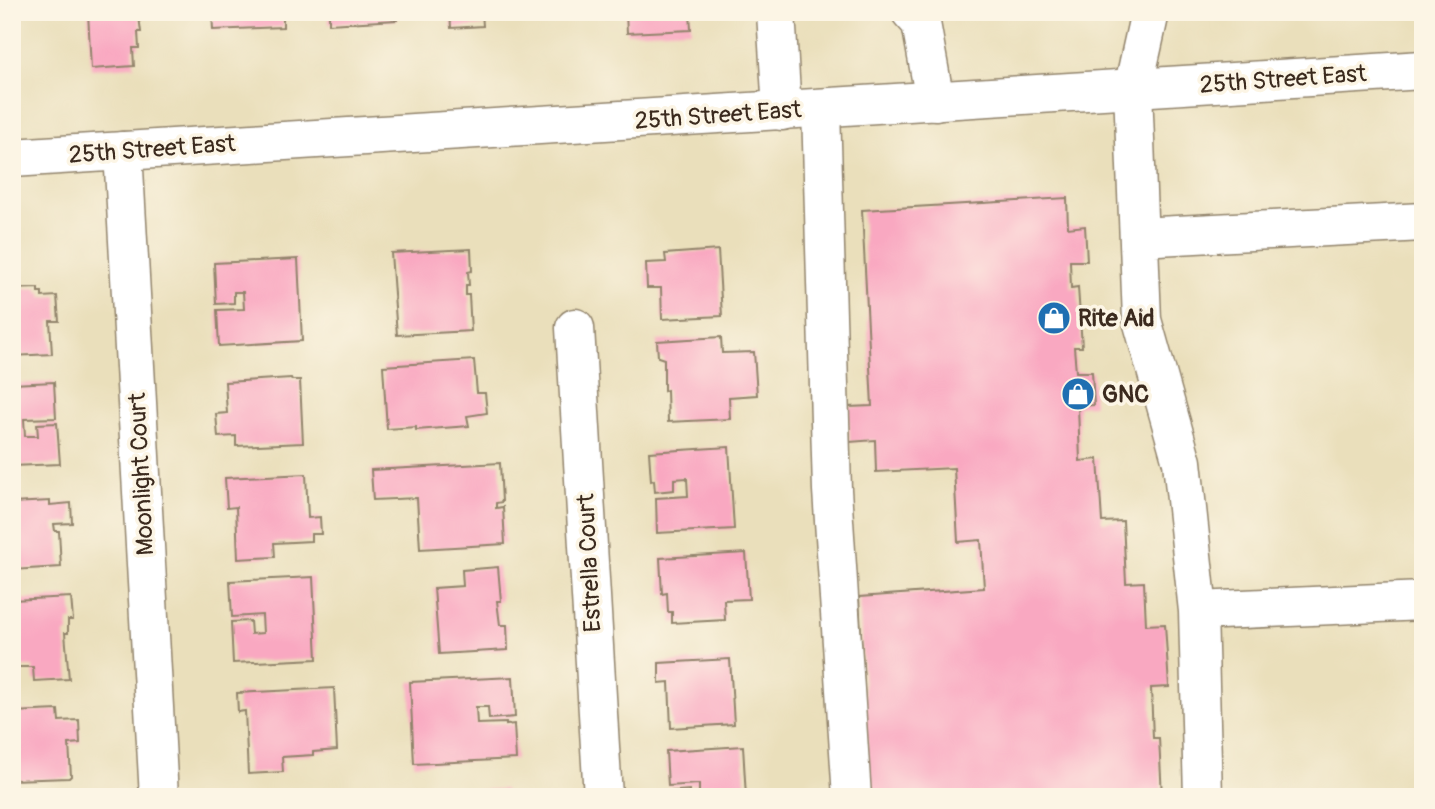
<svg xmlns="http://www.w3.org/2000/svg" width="1435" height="809" font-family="Pangolin,sans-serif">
	<rect width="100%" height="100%" fill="#fcf5e5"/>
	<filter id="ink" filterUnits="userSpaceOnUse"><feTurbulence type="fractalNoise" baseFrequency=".0143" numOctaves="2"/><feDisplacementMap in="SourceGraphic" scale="14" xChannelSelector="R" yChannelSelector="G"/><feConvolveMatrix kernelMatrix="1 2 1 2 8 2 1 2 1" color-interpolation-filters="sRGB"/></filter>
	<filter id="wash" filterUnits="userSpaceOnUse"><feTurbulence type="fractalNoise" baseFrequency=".00686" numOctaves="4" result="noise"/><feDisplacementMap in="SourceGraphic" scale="28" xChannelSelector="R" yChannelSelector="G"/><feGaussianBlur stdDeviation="1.57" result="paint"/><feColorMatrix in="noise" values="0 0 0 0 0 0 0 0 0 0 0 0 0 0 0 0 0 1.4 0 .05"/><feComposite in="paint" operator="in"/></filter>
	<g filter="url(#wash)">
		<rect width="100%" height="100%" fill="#eadfbb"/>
		<g id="blocks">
			<path fill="#f9a8c1" d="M 88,12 L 158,12 L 159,15 L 139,16 L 141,32 L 138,32 L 139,48 L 133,48 L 134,66 L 91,69 Z
				M 212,12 L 283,12 L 283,27 L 213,30 Z
				M 329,12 L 396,12 L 397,20 L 329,24 Z
				M 450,12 L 482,12 L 483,26 L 451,28 Z
				M 626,12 L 690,12 L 691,30 L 627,33 Z
				M 1067,198 L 1068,228 L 1085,226 L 1087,261 L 1070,261 L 1071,288 L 1078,287 L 1082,347 L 1074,347 L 1076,372 L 1092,372 L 1094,405 L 1078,406 L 1080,461 L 1098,459 L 1102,522 L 1123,521 L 1126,583 L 1144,582 L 1146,625 L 1165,624 L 1169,687 L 1151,688 L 1153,738 L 1159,738 L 1162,797 L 870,797 L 859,597 L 984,588 L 981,540 L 958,542 L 954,468 L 876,472 L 875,440 L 850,442 L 848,407 L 872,406 L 862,210 Z
				M 471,249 L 472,271 L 468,272 L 469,285 L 466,285 L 466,295 L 469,295 L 471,331 L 397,335 L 391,253 Z
				M 718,250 L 722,316 L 662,319 L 661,288 L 647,288 L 646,263 L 666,262 L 665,254 Z
				M 298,259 L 302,341 L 219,346 L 217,310 L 244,309 L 243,292 L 234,292 L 234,303 L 216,304 L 214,263 Z
				M 38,288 L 38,292 L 42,292 L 42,297 L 57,296 L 59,321 L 50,321 L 52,354 L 12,356 L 12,289 Z
				M 721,337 L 722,353 L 754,352 L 757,395 L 729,397 L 730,419 L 668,422 L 667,390 L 664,391 L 664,359 L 658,357 L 657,341 Z
				M 474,360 L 477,393 L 485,393 L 487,413 L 467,416 L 469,426 L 416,430 L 416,427 L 387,429 L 383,366 Z
				M 291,378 L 292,380 L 300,380 L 303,443 L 236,446 L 236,436 L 218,437 L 216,414 L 227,413 L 225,382 Z
				M 54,382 L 56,418 L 24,419 L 25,436 L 38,436 L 37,424 L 57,423 L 60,464 L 12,466 L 12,384 Z
				M 729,447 L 734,529 L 657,533 L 656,498 L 688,496 L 687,478 L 674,479 L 674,490 L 655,492 L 654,480 L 651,481 L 649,452 Z
				M 500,463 L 502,502 L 496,503 L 496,508 L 503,507 L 505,544 L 420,549 L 417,498 L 373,500 L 371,470 Z
				M 306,474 L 308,518 L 320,517 L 321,534 L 311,534 L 311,541 L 274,543 L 275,557 L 238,559 L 236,507 L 227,508 L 225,478 Z
				M 50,501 L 50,505 L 71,503 L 72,523 L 54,524 L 55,531 L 59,531 L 61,567 L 12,570 L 12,503 Z
				M 746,553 L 749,599 L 724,600 L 725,620 L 672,623 L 672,612 L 668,612 L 667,593 L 662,594 L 660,558 Z
				M 498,567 L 501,601 L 497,601 L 500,625 L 507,625 L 508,650 L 439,654 L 434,588 L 463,586 L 462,570 Z
				M 313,577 L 317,659 L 233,663 L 231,622 L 250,621 L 251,634 L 263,633 L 262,615 L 232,617 L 230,581 Z
				M 71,597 L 73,620 L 68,620 L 68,633 L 65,633 L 69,679 L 34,681 L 33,667 L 12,667 L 12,600 Z
				M 730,659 L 734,724 L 671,728 L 669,682 L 659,683 L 659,663 Z
				M 513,677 L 515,717 L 489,719 L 488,707 L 476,707 L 477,724 L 506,723 L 506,725 L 514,724 L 516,759 L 414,764 L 410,682 Z
				M 334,688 L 337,750 L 313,752 L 313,755 L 282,757 L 283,772 L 248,774 L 245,711 L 238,712 L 237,693 Z
				M 58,710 L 59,721 L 79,720 L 80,743 L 69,744 L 71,776 L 69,778 L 12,780 L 12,712 Z
				M 743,746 L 746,797 L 699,797 L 699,784 L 668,786 L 666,751 Z
				M 505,789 L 506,797 L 418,797 L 419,792 Z
				M 689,790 L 689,797 L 667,797 L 667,792 Z"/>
		</g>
	</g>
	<g filter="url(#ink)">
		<use href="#blocks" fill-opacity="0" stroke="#92846c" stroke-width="2"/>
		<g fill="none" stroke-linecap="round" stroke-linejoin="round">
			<defs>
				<path id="minor" d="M 776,12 L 782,111
					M 911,12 L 921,23 L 935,101
					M 1150,12 L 1133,89 L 1142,320 L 1182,462 L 1198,611 L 1423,601
					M 821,108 L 832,490 L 852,797
					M 123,151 L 159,797
					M 1139,237 L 1423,222
					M 575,328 L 603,797
					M 1198,611 L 1203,797"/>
				<path id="major" d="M 12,158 L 1423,70"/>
			</defs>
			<use href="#minor" stroke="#92846c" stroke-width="41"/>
			<use href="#major" stroke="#92846c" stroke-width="41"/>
			<use href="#minor" stroke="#fff" stroke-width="38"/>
			<use href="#major" stroke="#fff" stroke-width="38"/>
		</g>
	</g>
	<defs>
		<symbol id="shop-disc" viewBox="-11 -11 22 22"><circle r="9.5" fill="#1f6fb2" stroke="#fcf5e5"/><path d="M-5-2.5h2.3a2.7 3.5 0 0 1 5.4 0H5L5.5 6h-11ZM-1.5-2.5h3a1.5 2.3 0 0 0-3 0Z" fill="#fff"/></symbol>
	</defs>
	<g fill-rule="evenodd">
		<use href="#shop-disc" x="1035" y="299" width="38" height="38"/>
		<use href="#shop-disc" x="1059" y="375" width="38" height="38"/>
	</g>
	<g text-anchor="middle" stroke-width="7" stroke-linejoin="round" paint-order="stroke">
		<g font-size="24" fill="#3b2a1e" stroke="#fcf5e5">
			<text transform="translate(1283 79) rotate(-4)" y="8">25th Street East</text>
			<text transform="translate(718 115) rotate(-4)" y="8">25th Street East</text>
			<text transform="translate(152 149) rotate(-4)" y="8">25th Street East</text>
			<text transform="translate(141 474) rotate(-93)" y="8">Moonlight Court</text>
			<text transform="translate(589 563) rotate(-93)" y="8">Estrella Court</text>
		</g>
		<g font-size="24" font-weight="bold" fill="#3b2a1e" stroke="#fcf5e5" text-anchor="start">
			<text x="1078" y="326">Rite Aid</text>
			<text x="1102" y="402">GNC</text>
		</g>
	</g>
	<rect width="1435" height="809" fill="none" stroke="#fcf5e5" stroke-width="42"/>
</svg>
